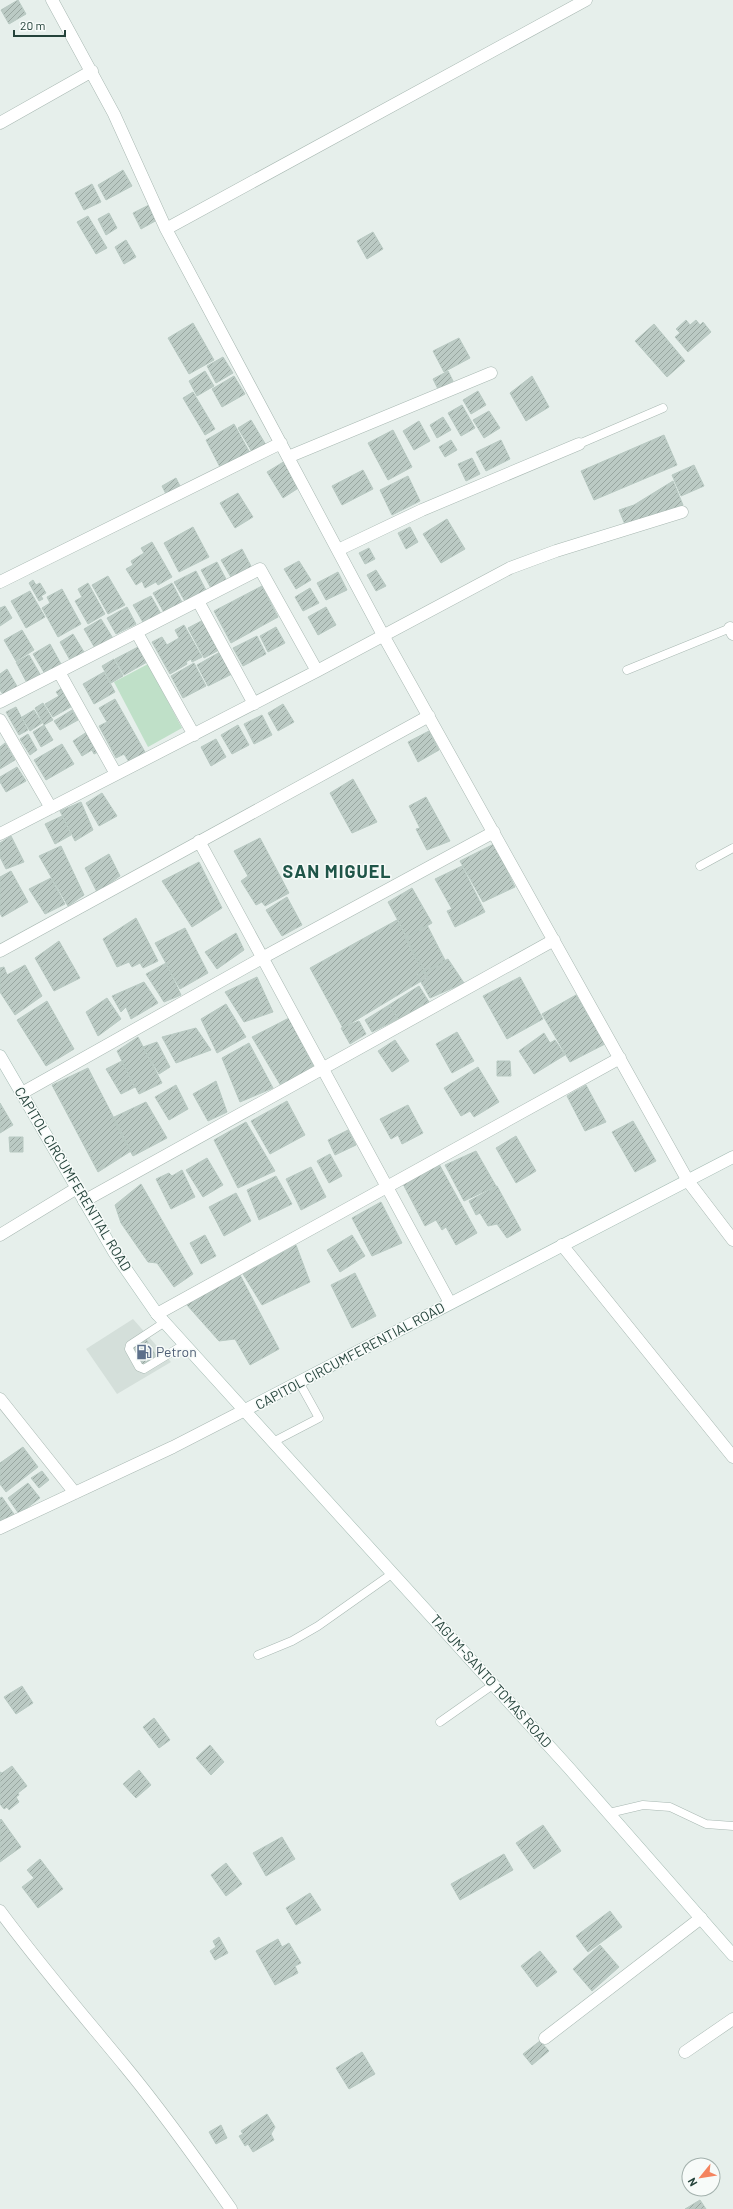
<svg xmlns="http://www.w3.org/2000/svg" width="733" height="2209" font-family="Barlow,sans-serif">
	<defs>
		<pattern id="building-hatch" width="6" height="6" patternUnits="userSpaceOnUse"><rect width="6" height="6" fill="#bbcac4"/><path d="M-1 1l2-2M0 6l6-6M5 7l2-2" fill="none" stroke="#98a6a0"/></pattern>
	</defs>
	<rect width="100%" height="100%" fill="#e6efeb"/>
	<path fill="#d4dfda" d="M 133,1319 L 171,1362 L 117,1394 L 86,1349 Z"/>
	<path fill="#bfe0c8" d="M 148,664 L 182,728 L 148,747 L 114,682 Z"/>
	<path fill="url(#building-hatch)" stroke="#b8c9c2" d="M 18,0 L 26,14 L 9,24 L 1,10 Z
		M 123,170 L 132,186 L 106,200 L 98,185 Z
		M 92,184 L 101,202 L 84,210 L 75,193 Z
		M 149,205 L 157,220 L 141,229 L 133,213 Z
		M 109,213 L 117,228 L 106,235 L 98,219 Z
		M 88,216 L 107,248 L 96,254 L 77,222 Z
		M 373,232 L 383,249 L 367,259 L 357,241 Z
		M 126,240 L 136,257 L 124,264 L 115,247 Z
		M 686,320 L 690,325 L 696,320 L 700,325 L 703,322 L 711,332 L 688,352 L 675,337 L 680,333 L 676,329 Z
		M 193,323 L 214,360 L 189,374 L 168,338 Z
		M 654,324 L 685,361 L 667,377 L 635,341 Z
		M 459,338 L 470,358 L 444,372 L 433,351 Z
		M 223,357 L 233,373 L 216,383 L 207,366 Z
		M 205,371 L 214,386 L 197,396 L 189,381 Z
		M 448,371 L 453,381 L 438,389 L 433,379 Z
		M 234,376 L 245,394 L 222,407 L 212,389 Z
		M 532,376 L 549,407 L 526,421 L 510,393 Z
		M 478,391 L 486,405 L 471,414 L 463,400 Z
		M 193,392 L 215,429 L 205,435 L 183,398 Z
		M 462,405 L 475,428 L 461,436 L 448,413 Z
		M 489,411 L 500,428 L 484,438 L 473,420 Z
		M 443,417 L 451,430 L 437,438 L 430,425 Z
		M 251,420 L 266,445 L 252,452 L 238,428 Z
		M 419,421 L 430,441 L 414,450 L 403,431 Z
		M 234,424 L 250,453 L 221,469 L 206,440 Z
		M 393,430 L 412,467 L 388,480 L 368,443 Z
		M 664,435 L 677,465 L 594,500 L 581,471 Z
		M 451,440 L 457,450 L 445,457 L 439,447 Z
		M 501,440 L 510,459 L 486,471 L 476,452 Z
		M 472,458 L 480,474 L 466,481 L 458,464 Z
		M 285,461 L 300,487 L 283,498 L 267,472 Z
		M 694,465 L 704,486 L 681,496 L 672,475 Z
		M 363,470 L 373,489 L 342,505 L 332,486 Z
		M 408,476 L 420,501 L 392,515 L 380,490 Z
		M 176,478 L 181,488 L 167,496 L 162,486 Z
		M 673,481 L 683,505 L 626,527 L 619,510 L 634,505 Z
		M 238,493 L 253,517 L 235,528 L 220,503 Z
		M 447,519 L 465,549 L 441,563 L 423,534 Z
		M 193,527 L 209,557 L 179,572 L 164,543 Z
		M 410,527 L 418,542 L 406,549 L 398,533 Z
		M 152,542 L 172,577 L 158,585 L 156,582 L 145,588 L 142,581 L 136,585 L 126,569 L 133,565 L 131,561 L 144,553 L 141,548 Z
		M 369,548 L 375,559 L 365,564 L 359,553 Z
		M 242,549 L 252,568 L 232,579 L 221,560 Z
		M 299,561 L 311,580 L 296,589 L 284,569 Z
		M 217,562 L 227,581 L 212,590 L 201,570 Z
		M 376,570 L 386,586 L 376,591 L 367,575 Z
		M 196,571 L 208,594 L 187,605 L 174,582 Z
		M 338,572 L 347,590 L 326,600 L 317,583 Z
		M 108,576 L 125,605 L 108,614 L 92,585 Z
		M 33,580 L 36,585 L 40,583 L 46,593 L 41,596 L 43,599 L 39,601 L 29,583 Z
		M 88,583 L 105,614 L 88,624 L 75,601 L 82,597 L 78,589 Z
		M 172,583 L 184,606 L 166,616 L 153,593 Z
		M 262,586 L 278,617 L 231,643 L 214,611 Z
		M 310,588 L 319,603 L 303,611 L 295,597 Z
		M 62,589 L 81,624 L 58,637 L 42,608 L 50,603 L 47,597 Z
		M 30,591 L 45,617 L 26,628 L 11,601 Z
		M 151,596 L 161,614 L 144,624 L 133,605 Z
		M 5,606 L 12,618 L 0,626 L 0,608 Z
		M 127,607 L 136,624 L 116,634 L 107,618 Z
		M 326,607 L 336,625 L 318,635 L 308,617 Z
		M 207,618 L 223,648 L 204,658 L 188,628 Z
		M 101,619 L 114,640 L 96,650 L 84,629 Z
		M 184,625 L 202,657 L 192,662 L 191,659 L 186,662 L 187,664 L 170,674 L 152,642 L 162,637 L 167,645 L 179,638 L 175,630 Z
		M 276,627 L 285,643 L 268,652 L 260,636 Z
		M 22,630 L 34,650 L 16,661 L 4,640 Z
		M 73,634 L 84,652 L 70,660 L 60,642 Z
		M 257,636 L 266,654 L 243,666 L 233,648 Z
		M 50,644 L 61,664 L 45,674 L 33,654 Z
		M 138,647 L 147,662 L 124,675 L 115,659 Z
		M 220,652 L 232,674 L 208,686 L 197,665 Z
		M 29,655 L 41,676 L 27,683 L 16,662 Z
		M 114,659 L 123,676 L 111,683 L 102,666 Z
		M 194,663 L 206,686 L 183,698 L 171,676 Z
		M 7,669 L 18,688 L 4,696 L 0,690 L 0,674 Z
		M 104,672 L 115,692 L 94,704 L 83,684 Z
		M 65,686 L 76,704 L 53,717 L 45,704 L 59,696 L 56,692 Z
		M 115,699 L 145,752 L 129,762 L 124,754 L 116,758 L 99,726 L 107,722 L 99,708 Z
		M 43,703 L 53,720 L 44,725 L 35,708 Z
		M 283,704 L 294,722 L 278,731 L 268,713 Z
		M 16,707 L 28,730 L 19,735 L 6,712 Z
		M 34,710 L 42,723 L 30,731 L 22,717 Z
		M 72,710 L 78,720 L 60,730 L 54,721 Z
		M 262,715 L 272,735 L 254,744 L 244,724 Z
		M 44,725 L 53,740 L 41,747 L 33,732 Z
		M 238,725 L 249,745 L 232,754 L 221,735 Z
		M 90,730 L 102,750 L 94,754 L 92,750 L 82,756 L 73,741 Z
		M 429,731 L 439,750 L 418,762 L 408,742 Z
		M 28,734 L 37,750 L 30,755 L 20,739 Z
		M 216,739 L 226,757 L 211,766 L 201,747 Z
		M 5,743 L 15,760 L 0,769 L 0,747 Z
		M 62,744 L 74,764 L 46,780 L 34,760 Z
		M 17,767 L 26,781 L 6,792 L 0,782 L 0,777 Z
		M 353,779 L 377,822 L 352,833 L 330,793 Z
		M 102,793 L 117,816 L 99,826 L 86,803 Z
		M 426,797 L 450,841 L 427,850 L 416,829 L 420,828 L 409,806 Z
		M 81,802 L 93,830 L 75,841 L 60,811 Z
		M 62,816 L 71,835 L 55,844 L 45,824 Z
		M 11,836 L 24,862 L 6,869 L 0,857 L 0,843 Z
		M 260,838 L 289,893 L 265,906 L 262,902 L 256,905 L 241,881 L 248,876 L 234,851 Z
		M 494,844 L 515,887 L 483,902 L 460,861 Z
		M 61,846 L 84,895 L 68,906 L 39,856 Z
		M 109,854 L 120,876 L 97,892 L 85,868 Z
		M 199,862 L 222,908 L 192,927 L 162,881 Z
		M 462,866 L 485,912 L 455,927 L 447,911 L 452,909 L 435,879 Z
		M 11,871 L 28,902 L 2,917 L 0,913 L 0,877 Z
		M 51,878 L 65,904 L 45,914 L 29,889 Z
		M 412,888 L 432,923 L 407,937 L 388,902 Z
		M 287,897 L 302,925 L 282,936 L 266,910 Z
		M 136,918 L 158,961 L 143,968 L 140,963 L 132,967 L 129,962 L 117,967 L 103,939 Z
		M 397,920 L 428,977 L 343,1028 L 310,968 Z
		M 427,925 L 446,962 L 424,974 L 405,938 Z
		M 185,928 L 208,973 L 180,989 L 155,943 Z
		M 236,933 L 244,950 L 217,969 L 205,952 Z
		M 59,941 L 80,978 L 54,991 L 35,958 Z
		M 448,959 L 464,983 L 430,998 L 417,975 Z
		M 166,963 L 181,995 L 164,1002 L 146,974 Z
		M 25,965 L 42,996 L 15,1015 L 0,992 L 0,968 L 4,967 L 7,975 Z
		M 257,977 L 273,1012 L 244,1022 L 225,992 Z
		M 520,977 L 543,1019 L 507,1039 L 483,996 Z
		M 144,982 L 158,1003 L 131,1019 L 126,1007 L 121,1012 L 112,996 Z
		M 419,986 L 429,1002 L 398,1019 L 389,1005 Z
		M 576,995 L 605,1044 L 570,1062 L 542,1014 Z
		M 107,998 L 121,1019 L 98,1036 L 86,1012 Z
		M 47,1001 L 74,1049 L 46,1066 L 17,1020 Z
		M 226,1004 L 246,1037 L 217,1053 L 201,1019 Z
		M 389,1005 L 398,1019 L 372,1032 L 365,1020 Z
		M 289,1018 L 314,1067 L 281,1086 L 252,1037 Z
		M 359,1021 L 366,1034 L 350,1044 L 341,1028 Z
		M 196,1028 L 211,1050 L 176,1063 L 162,1037 Z
		M 457,1032 L 474,1061 L 452,1073 L 436,1044 Z
		M 544,1033 L 550,1043 L 555,1040 L 565,1055 L 534,1074 L 519,1051 Z
		M 138,1037 L 162,1083 L 139,1094 L 117,1051 Z
		M 395,1040 L 409,1061 L 392,1072 L 378,1051 Z
		M 157,1042 L 170,1067 L 159,1074 L 143,1047 Z
		M 249,1043 L 273,1088 L 240,1102 L 222,1058 Z
		M 122,1061 L 135,1087 L 121,1094 L 106,1069 Z
		M 497,1061 L 510,1061 L 511,1076 L 497,1076 Z
		M 478,1067 L 499,1102 L 474,1117 L 470,1111 L 461,1116 L 444,1088 Z
		M 88,1068 L 131,1151 L 98,1172 L 52,1085 Z
		M 216,1081 L 227,1112 L 208,1121 L 193,1094 Z
		M 176,1085 L 188,1109 L 169,1120 L 155,1097 Z
		M 586,1085 L 606,1122 L 585,1131 L 567,1096 Z
		M 287,1101 L 305,1135 L 270,1154 L 251,1121 Z
		M 146,1102 L 167,1138 L 133,1156 L 112,1118 Z
		M 0,1103 L 13,1125 L 0,1133 Z
		M 408,1105 L 423,1133 L 402,1144 L 398,1135 L 391,1139 L 380,1119 Z
		M 633,1121 L 656,1161 L 635,1172 L 612,1132 Z
		M 246,1122 L 275,1171 L 238,1188 L 214,1140 Z
		M 348,1130 L 356,1145 L 335,1155 L 328,1140 Z
		M 516,1136 L 536,1171 L 516,1183 L 496,1148 Z
		M 9,1137 L 23,1137 L 23,1152 L 10,1152 Z
		M 476,1151 L 496,1186 L 464,1201 L 445,1165 Z
		M 330,1154 L 342,1176 L 329,1183 L 317,1161 Z
		M 207,1158 L 223,1185 L 203,1197 L 186,1170 Z
		M 439,1164 L 477,1233 L 456,1245 L 446,1227 L 442,1230 L 436,1220 L 425,1226 L 403,1184 Z
		M 311,1167 L 326,1197 L 301,1210 L 286,1179 Z
		M 182,1170 L 195,1197 L 171,1209 L 156,1179 L 169,1173 L 172,1176 Z
		M 276,1176 L 292,1204 L 259,1220 L 247,1190 Z
		M 141,1184 L 193,1274 L 174,1287 L 157,1263 L 148,1262 L 121,1223 L 115,1205 Z
		M 497,1186 L 521,1230 L 507,1238 L 497,1224 L 488,1226 L 480,1213 L 476,1215 L 469,1201 Z
		M 236,1193 L 251,1221 L 224,1236 L 209,1207 Z
		M 381,1202 L 402,1243 L 372,1256 L 352,1218 Z
		M 205,1235 L 216,1256 L 201,1264 L 190,1243 Z
		M 352,1235 L 365,1256 L 340,1272 L 327,1250 Z
		M 296,1245 L 310,1282 L 262,1305 L 243,1274 Z
		M 355,1273 L 376,1316 L 352,1328 L 331,1285 Z
		M 240,1275 L 279,1349 L 250,1365 L 235,1339 L 219,1341 L 186,1304 Z
		M 146,1339 L 156,1356 L 142,1365 L 131,1348 Z
		M 23,1447 L 38,1467 L 6,1492 L 0,1484 L 0,1463 Z
		M 42,1471 L 49,1480 L 39,1488 L 31,1478 Z
		M 28,1483 L 40,1498 L 19,1514 L 8,1498 Z
		M 2,1497 L 16,1517 L 0,1528 L 0,1498 Z
		M 22,1686 L 33,1703 L 16,1714 L 4,1697 Z
		M 154,1718 L 170,1740 L 159,1748 L 143,1727 Z
		M 210,1745 L 224,1762 L 211,1775 L 196,1758 Z
		M 12,1766 L 27,1786 L 18,1793 L 19,1795 L 16,1797 L 19,1802 L 9,1810 L 7,1807 L 4,1809 L 0,1804 L 0,1772 L 2,1773 Z
		M 139,1770 L 151,1785 L 136,1798 L 123,1784 Z
		M 1,1819 L 21,1847 L 0,1862 L 0,1820 Z
		M 543,1825 L 561,1851 L 534,1869 L 516,1843 Z
		M 282,1837 L 295,1859 L 266,1876 L 253,1853 Z
		M 504,1854 L 513,1870 L 460,1900 L 451,1884 Z
		M 40,1859 L 63,1889 L 38,1908 L 22,1887 L 34,1878 L 27,1870 Z
		M 226,1863 L 242,1884 L 226,1896 L 211,1875 Z
		M 310,1893 L 321,1910 L 296,1925 L 286,1908 Z
		M 610,1911 L 622,1927 L 588,1952 L 576,1936 Z
		M 219,1937 L 228,1953 L 215,1960 L 210,1951 L 216,1947 L 213,1941 Z
		M 278,1939 L 282,1947 L 289,1943 L 301,1963 L 295,1966 L 298,1973 L 275,1985 L 256,1951 Z
		M 600,1945 L 619,1967 L 592,1991 L 573,1969 Z
		M 540,1951 L 557,1972 L 537,1987 L 521,1966 Z
		M 540,2041 L 549,2051 L 532,2065 L 523,2054 Z
		M 362,2052 L 375,2074 L 349,2089 L 336,2068 Z
		M 267,2114 L 275,2127 L 271,2134 L 274,2140 L 253,2152 L 248,2144 L 245,2146 L 239,2136 L 243,2134 L 241,2131 Z
		M 221,2125 L 227,2138 L 216,2144 L 209,2132 Z
		M 700,2200 L 706,2209 L 685,2209 Z"/>
	<g fill="none" stroke-linecap="round" stroke-linejoin="round">
		<defs>
			<path id="lane" d="M 579,444 L 663,408
				M 627,670 L 733,627
				M 700,866 L 733,848
				M 165,1322 L 130,1345 L 129,1349 L 139,1367 L 144,1369 L 185,1344
				M 273,1442 L 319,1418 L 299,1382
				M 258,1655 L 292,1641 L 318,1626 L 393,1573
				M 440,1722 L 494,1684
				M 609,1813 L 643,1805 L 670,1807 L 706,1824 L 733,1826"/>
			<path id="street" d="M 52,0 L 114,114 L 166,229 L 383,635 L 688,1181 L 733,1240
				M 0,123 L 92,71
				M 166,229 L 586,0
				M 288,457 L 491,373
				M 338,550 L 422,510 L 579,444
				M 0,582 L 281,443
				M 198,601 L 254,704
				M 730,628 L 733,634
				M 137,633 L 194,735
				M 59,672 L 116,774
				M 0,702 L 260,569 L 317,671
				M 0,720 L 51,808
				M 0,834 L 317,671 L 510,568 L 556,551 L 682,512
				M 199,841 L 450,1303
				M 0,951 L 429,716
				M 22,1093 L 262,958 L 494,832
				M 84,1201 L 554,940
				M 0,1235 L 77,1188
				M 562,1245 L 733,1457
				M 157,1314 L 620,1058
				M 0,1399 L 75,1493
				M 0,1528 L 173,1447 L 245,1410
				M 0,1911 C 39,1964 82,2014 124,2065 C 162,2111 197,2160 231,2209
				M 545,2038 L 701,1918
				M 685,2052 L 733,2019"/>
			<path id="secondary" d="M 0,1056 L 114,1252 L 157,1314 L 569,1768 L 733,1955
				M 245,1410 L 733,1157"/>
		</defs>
		<use href="#lane" stroke="#a8b8b2" stroke-width="9"/>
		<use href="#street" stroke="#a8b8b2" stroke-width="13"/>
		<use href="#secondary" stroke="#a4bbb3" stroke-width="13"/>
		<use href="#lane" stroke="#fff" stroke-width="8"/>
		<use href="#street" stroke="#fff" stroke-width="12"/>
		<use href="#secondary" stroke="#fff" stroke-width="12"/>
	</g>
	<defs>
		<symbol id="fuel-bare" viewBox="-9 -9 18 18"><path d="M-5.5-6h7V0h2V4h1.3V-2.5L3-4.5l.8-.8L6-3V5H2.5V1h-1V6h-7ZM-4.2-4.7v3.2H.2V-4.7Z" fill="#5c6f8a" stroke="#f7fbf9" stroke-width="2.5" paint-order="stroke"/></symbol>
	</defs>
	<g fill-rule="evenodd">
		<use href="#fuel-bare" x="133" y="1341" width="22" height="22"/>
	</g>
	<g text-anchor="middle" stroke-width="3" stroke-linejoin="round" paint-order="stroke">
		<g font-size="14" fill="#24423a" stroke="#f7fbf9">
			<text transform="translate(73 1179) rotate(59)" y="5">CAPITOL CIRCUMFERENTIAL ROAD</text>
			<text transform="translate(350 1356) rotate(-28)" y="5">CAPITOL CIRCUMFERENTIAL ROAD</text>
			<text transform="translate(491 1681) rotate(48)" y="5">TAGUM-SANTO TOMAS ROAD</text>
		</g>
		<g font-size="14" fill="#4e5e75" stroke="#f7fbf9" text-anchor="start">
			<text x="156" y="1357">Petron</text>
		</g>
		<g font-size="18" font-weight="bold" letter-spacing="1" fill="#1f5548" stroke="#f7fbf9">
			<text x="337" y="878">SAN MIGUEL</text>
		</g>
	</g>
	<g transform="translate(701 2177) rotate(240)"><circle r="19" fill="#f7fbf9" stroke="#a3b1ad"/>
	<path d="M0-3L7 15L0 10L-7 15Z" fill="#f4845f"/>
	<text y="-6" font-size="11" font-weight="bold" text-anchor="middle" fill="#24423a">N</text>
	</g>
	<path d="M14 30v6h51v-6" fill="none" stroke="#24423a" stroke-width="2"/>
	<text x="20" y="30" font-size="12" fill="#24423a" stroke="#f7fbf9" stroke-width="3" paint-order="stroke">20 m</text>
</svg>
